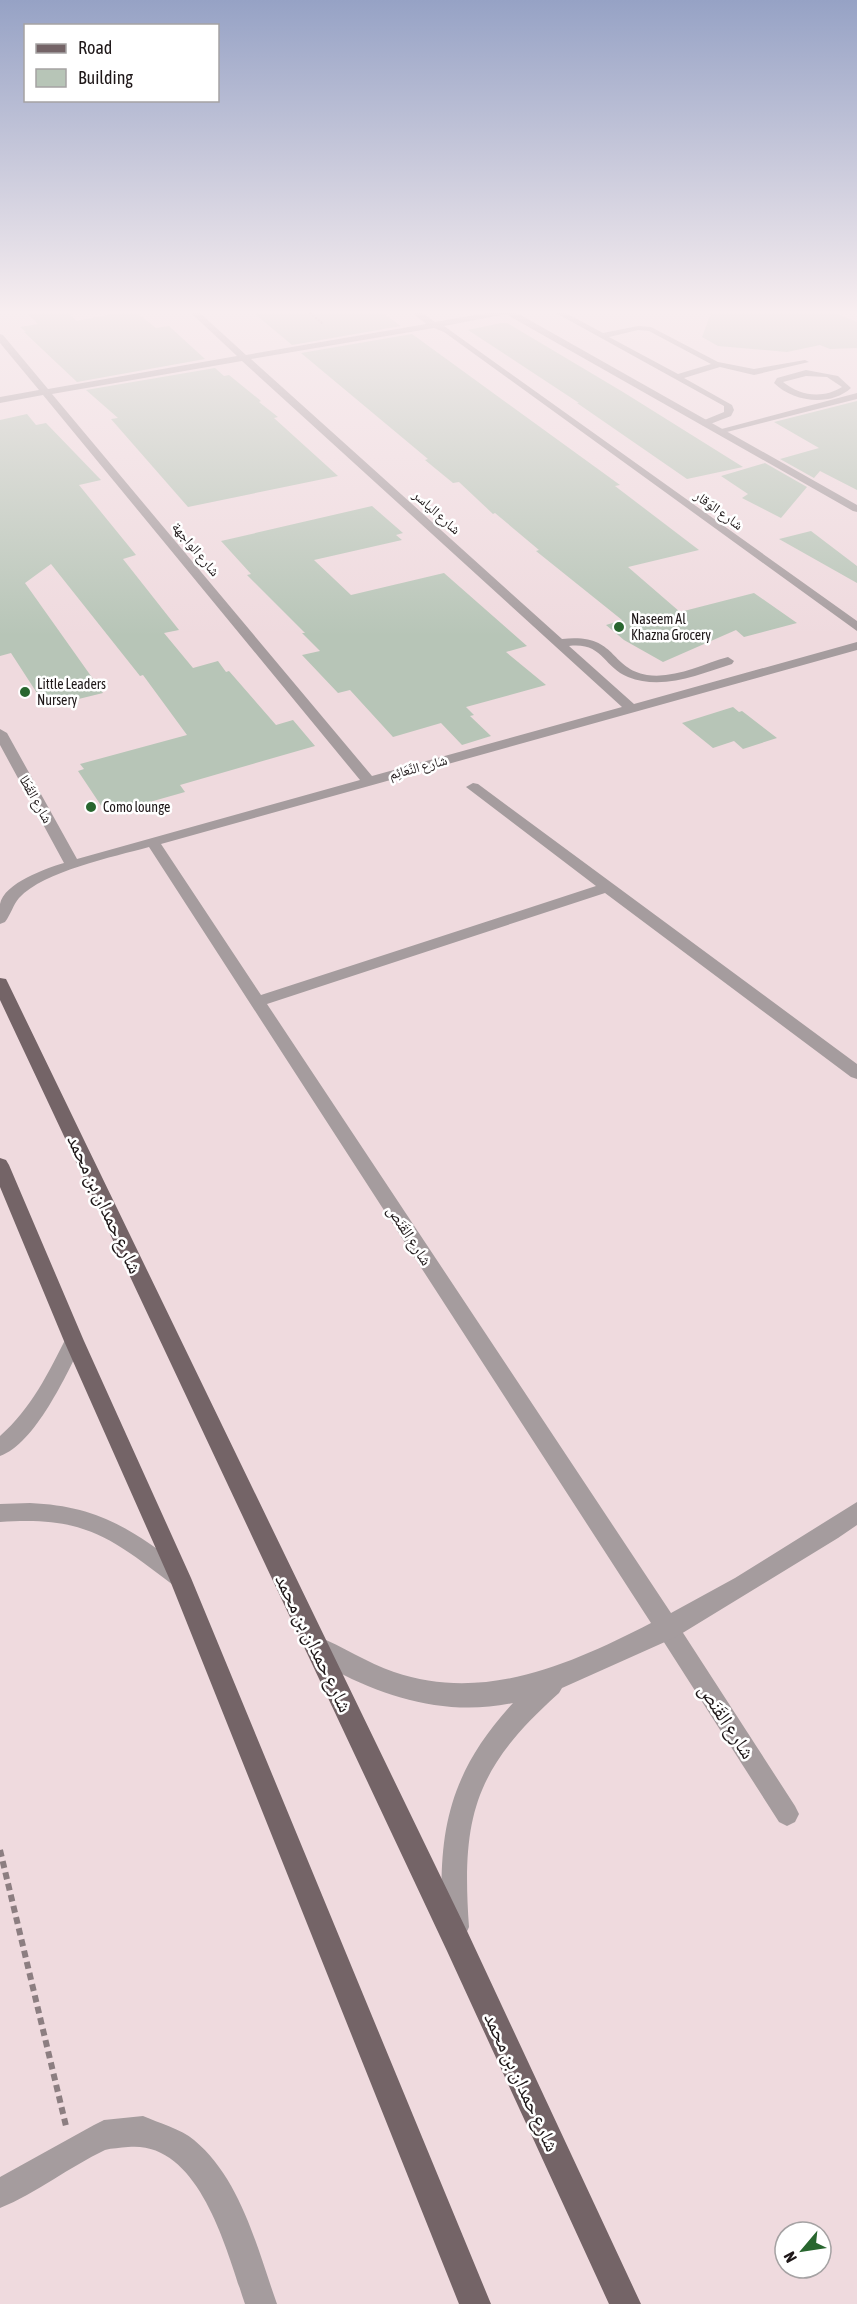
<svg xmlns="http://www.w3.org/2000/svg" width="857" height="2304" font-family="'Asap Condensed','Noto Naskh Arabic',sans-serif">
	<rect width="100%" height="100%" fill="#efdade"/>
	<path fill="#b7c5b7" d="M 27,313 L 69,313 L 76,321 L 117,313 L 137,313 L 156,328 L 169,326 L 205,359 L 77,382 L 24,332 L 26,332 L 20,327 L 38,324 Z
		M 254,313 L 383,313 L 401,326 L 292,345 Z
		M 711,313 L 836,313 L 857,322 L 857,348 L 830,349 L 820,345 L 787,352 L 718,346 L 702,337 Z
		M 501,323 L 507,323 L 623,392 L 743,467 L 687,479 L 577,403 L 579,403 L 468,330 Z
		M 412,334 L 620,485 L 615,486 L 699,550 L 628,567 L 680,612 L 754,593 L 797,623 L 744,637 L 736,630 L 663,662 L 624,640 L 606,625 L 622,620 L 536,551 L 539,550 L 495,513 L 493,514 L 459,482 L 453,483 L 425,460 L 428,459 L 301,353 Z
		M 215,368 L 224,376 L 229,375 L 261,401 L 259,402 L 278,417 L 274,418 L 338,476 L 188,507 L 111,419 L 118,418 L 86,390 Z
		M 857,401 L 857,490 L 820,471 L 814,478 L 780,459 L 819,448 L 774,422 Z
		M 27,414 L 36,425 L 46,423 L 101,480 L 79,485 L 136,555 L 123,559 L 179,630 L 164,633 L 193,668 L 218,661 L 226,672 L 229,671 L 276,725 L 293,720 L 315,746 L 180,785 L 185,792 L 111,813 L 107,806 L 102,807 L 78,771 L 84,769 L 80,764 L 187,735 L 143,675 L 140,676 L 51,564 L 25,583 L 103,693 L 46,707 L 11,653 L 0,656 L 0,420 Z
		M 765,463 L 807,487 L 781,518 L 742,498 L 748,494 L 721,476 Z
		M 372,506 L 403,533 L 396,535 L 402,540 L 314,560 L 351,595 L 444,573 L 527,646 L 506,652 L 546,685 L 466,707 L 474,715 L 470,716 L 491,736 L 462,745 L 441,723 L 393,737 L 350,690 L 338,693 L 302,655 L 320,651 L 302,633 L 305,633 L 247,575 L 251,574 L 221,541 Z
		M 811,531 L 857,566 L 857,583 L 779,539 Z
		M 733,707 L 739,712 L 742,711 L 777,738 L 743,749 L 734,741 L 713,748 L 682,723 Z"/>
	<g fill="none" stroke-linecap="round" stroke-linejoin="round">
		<path stroke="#8c7e81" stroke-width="2" stroke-dasharray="2 1.5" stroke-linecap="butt" d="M 310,313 L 323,324"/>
		<path stroke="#8c7e81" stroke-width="6" stroke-dasharray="7 4.5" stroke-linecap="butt" d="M 0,1850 L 66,2126"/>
		<path fill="#a59c9e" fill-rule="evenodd" d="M 556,313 L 566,313 L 603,333 L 638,326 L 651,327 L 718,362 L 754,369 L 805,360 L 809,362 L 754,375 L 720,367 L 684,378 L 732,405 L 734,410 L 731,416 L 705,426 L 702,425 L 702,421 L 724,412 L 724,406 ZM 638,330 L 649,331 L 711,364 L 678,374 L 609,337 Z
			M 806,370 L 838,376 L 851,388 C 830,407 793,402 774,383 L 777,378 ZM 806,376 L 827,377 L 842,387 C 823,399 800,396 783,382 Z
			M 857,393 L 857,399 L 719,434 L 714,431 Z
			M 74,1333 L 81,1336 L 83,1341 C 67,1374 35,1444 0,1456 L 0,1436 C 31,1409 49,1372 67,1336 Z
			M 30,1503 C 100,1506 134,1531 187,1571 L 190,1578 L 187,1585 L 180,1588 L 173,1585 C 109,1536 83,1516 0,1522 L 0,1504 Z
			M 668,1619 L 676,1622 L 795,1806 L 799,1814 L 795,1822 L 787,1826 L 779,1822 L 660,1636 L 657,1629 L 660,1622 Z"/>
		<path fill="#a59c9e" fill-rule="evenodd" d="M 191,313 L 200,313 L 246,355 L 426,324 L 413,313 L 423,313 L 435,322 L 486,313 L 517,313 L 857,505 L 857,512 L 853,511 L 506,314 L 444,326 L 857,621 L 857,631 L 444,332 L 434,328 L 251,359 L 562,639 C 618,633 608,668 647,675 C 675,679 702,664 728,657 L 734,661 L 732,664 C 699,674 663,691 628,677 C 603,667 603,642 569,646 L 634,704 L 857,642 L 857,650 L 161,844 L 261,995 L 596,886 L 466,787 L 473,783 L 478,784 L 857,1064 L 857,1079 L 851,1077 L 605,893 L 267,1004 L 671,1613 L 735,1578 L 857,1502 L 857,1525 L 838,1538 L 676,1637 L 562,1688 L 559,1693 C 475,1768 461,1816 469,1927 L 465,1936 L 456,1940 L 447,1936 L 443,1927 C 437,1833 448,1774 513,1703 C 451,1716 391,1700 336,1671 C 324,1665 310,1660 304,1647 L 308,1639 L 316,1636 C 343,1646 367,1663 394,1672 C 485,1703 571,1664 651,1623 L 149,847 C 113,857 44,871 19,898 C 13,905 11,914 5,922 L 0,924 C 0,918 0,910 0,904 C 4,883 47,868 64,863 L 0,745 L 0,729 L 7,733 L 77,859 L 360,780 L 43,395 L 0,403 L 0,397 L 39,390 L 0,343 L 0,334 L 3,335 L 48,389 L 237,356 ZM 242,361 L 622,707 L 372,776 L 52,394 Z
			M 143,2116 C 159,2123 181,2129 194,2140 C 241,2179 257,2248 277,2304 L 245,2304 C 227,2252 200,2140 128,2147 C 120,2148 112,2148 105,2150 C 69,2167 37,2193 0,2208 L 0,2177 L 94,2125 L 104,2120 Z"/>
		<path fill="#746467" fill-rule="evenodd" d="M 0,978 L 6,979 L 8,983 L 467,1931 L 641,2304 L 609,2304 L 447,1951 L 0,1000 Z
			M 0,1158 L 6,1160 L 9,1165 L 84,1341 L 191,1578 L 491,2304 L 459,2304 L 169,1578 L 64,1341 L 0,1187 Z"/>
	</g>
	<linearGradient id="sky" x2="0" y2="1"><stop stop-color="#96a2c5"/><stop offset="0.49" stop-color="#f8eef0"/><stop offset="1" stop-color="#f8eef0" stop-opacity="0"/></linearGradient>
	<rect width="857" height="636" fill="url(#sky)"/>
	<g fill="#28662f" stroke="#fff" stroke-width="2">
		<circle cx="619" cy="627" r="6"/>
		<circle cx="25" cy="692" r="6"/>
		<circle cx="91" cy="807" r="6"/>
	</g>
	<g text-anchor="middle" stroke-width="5" stroke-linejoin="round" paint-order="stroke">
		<g font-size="14" fill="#1e1718" stroke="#fff">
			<text transform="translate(719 510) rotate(36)" y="5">شارع الوَقار</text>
			<text transform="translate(437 512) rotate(42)" y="5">شارع الياسر</text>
			<text transform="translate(196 549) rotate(50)" y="5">شارع الواجهة</text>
			<text transform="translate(418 767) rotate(-15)" y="5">شارع النَّعَائِم</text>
			<text transform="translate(36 799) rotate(61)" y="5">شارع القَطَا</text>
		</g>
		<g font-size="14" fill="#1e1718" stroke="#fff" text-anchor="start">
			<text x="631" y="624">Naseem Al<tspan x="631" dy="16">Khazna Grocery</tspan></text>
			<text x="37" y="689">Little Leaders<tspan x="37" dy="16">Nursery</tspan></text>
			<text x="103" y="812">Como lounge</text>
		</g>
		<g font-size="16" fill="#1e1718" stroke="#fff">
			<text transform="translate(410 1235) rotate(57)" y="6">شارع القَنَص</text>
		</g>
		<g font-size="20" fill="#1e1718" stroke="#fff">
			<text transform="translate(105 1204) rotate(65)" y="7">شارع حمدان بن محمد</text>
			<text transform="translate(314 1643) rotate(64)" y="7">شارع حمدان بن محمد</text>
			<text transform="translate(727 1721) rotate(57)" y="7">شارع القَنَص</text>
			<text transform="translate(522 2082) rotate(65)" y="7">شارع حمدان بن محمد</text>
		</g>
	</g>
	<rect x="24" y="24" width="195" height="78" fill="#ffffff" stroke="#a5a2a3" stroke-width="1.5"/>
	<rect x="36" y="44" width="30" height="9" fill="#746467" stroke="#a5a2a3" stroke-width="1.5"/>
	<text x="78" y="54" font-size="18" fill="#1e1718">Road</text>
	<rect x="36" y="69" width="30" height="18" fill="#b7c5b7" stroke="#a5a2a3" stroke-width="1.5"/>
	<text x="78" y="84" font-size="18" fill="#1e1718">Building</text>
	<g transform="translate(803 2250) rotate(241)"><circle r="28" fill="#ffffff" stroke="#a5a2a3" stroke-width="1.5"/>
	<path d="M0-4.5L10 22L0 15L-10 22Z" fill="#28662f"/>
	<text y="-9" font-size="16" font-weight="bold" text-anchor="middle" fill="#1e1718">N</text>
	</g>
</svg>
